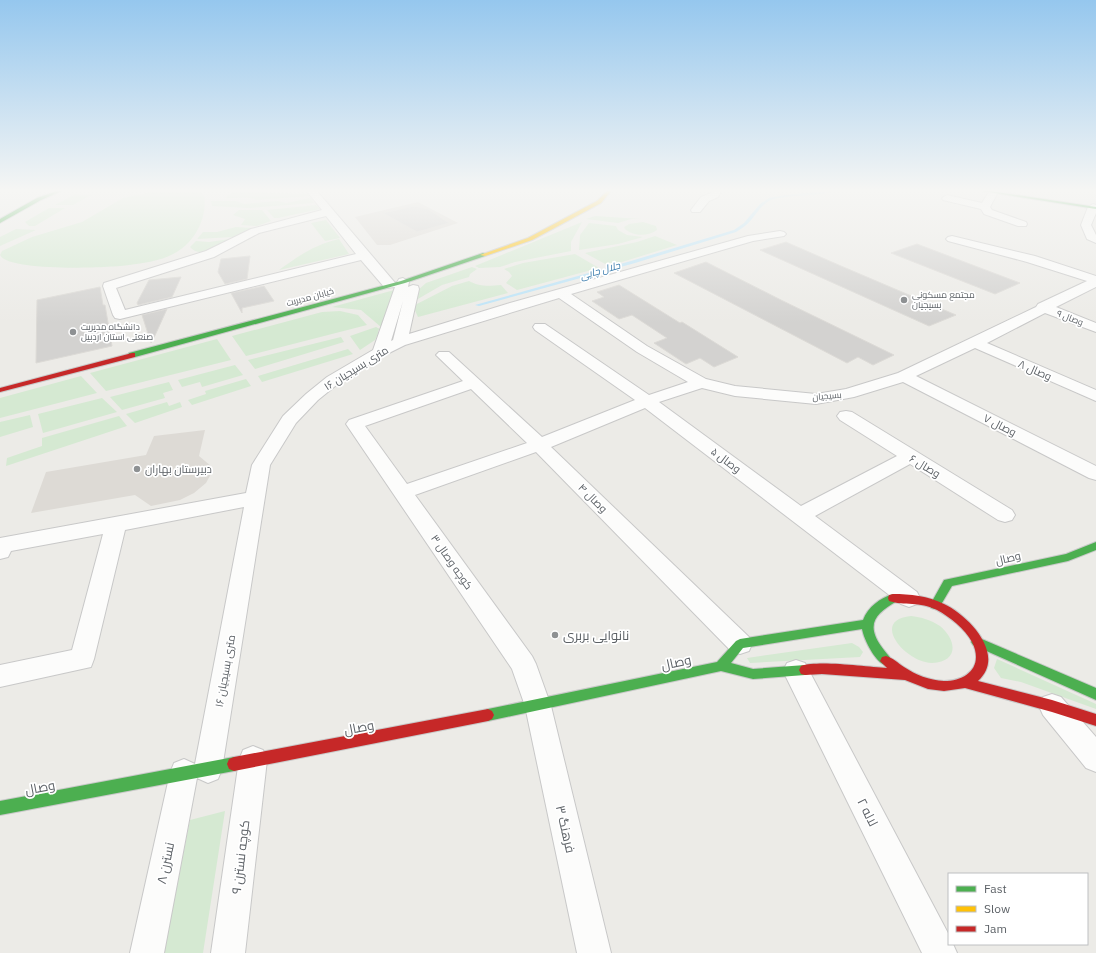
<svg xmlns="http://www.w3.org/2000/svg" width="1096" height="953" font-family="'IBM Plex Sans',Cairo,sans-serif">
	<rect width="100%" height="100%" fill="#ecebe7"/>
	<path fill="#dddad5" d="M 418,202 L 458,223 L 390,245 L 377,245 L 355,217 Z
		M 205,430 L 199,456 L 211,466 L 212,472 L 206,483 L 194,493 L 180,500 L 151,506 L 135,495 L 31,513 L 46,472 L 146,455 L 154,436 Z"/>
	<path fill="#d5e9d2" d="M 161,190 C 173,190 196,185 204,195 C 208,218 194,244 173,254 C 160,261 143,263 129,265 C 109,268 8,272 0,255 L 2,251 L 32,237 L 82,222 L 123,198 Z
		M 233,192 L 308,194 L 310,196 L 256,200 C 251,196 234,199 225,198 Z
		M 76,194 L 91,195 L 73,205 L 55,205 Z
		M 311,198 L 314,203 L 248,208 L 212,206 L 211,201 L 236,201 L 244,204 L 278,201 L 286,203 Z
		M 316,205 L 320,209 L 278,218 L 274,218 L 267,210 Z
		M 49,208 L 65,208 L 35,226 L 29,226 L 25,222 Z
		M 239,210 L 262,210 L 271,221 L 257,226 L 241,225 L 245,219 L 233,215 Z
		M 595,216 L 641,219 L 631,219 L 618,223 L 586,219 Z
		M 326,220 L 340,238 L 325,241 L 311,223 Z
		M 582,222 L 571,242 L 571,251 L 515,262 L 500,267 L 479,268 L 475,266 Z
		M 643,222 L 656,226 L 657,230 C 648,237 633,236 625,229 L 624,227 L 629,224 Z
		M 589,223 L 616,226 L 618,230 L 627,235 L 643,237 L 618,244 L 579,250 L 580,235 Z
		M 236,227 L 252,228 L 233,237 L 197,239 L 203,232 L 217,232 Z
		M 16,229 L 36,230 L 0,246 L 0,237 Z
		M 655,236 L 677,245 L 609,266 L 585,253 L 637,242 Z
		M 230,239 C 219,245 201,260 190,247 L 196,241 L 209,242 Z
		M 339,239 L 349,254 L 279,270 C 300,255 314,245 339,239 Z
		M 575,254 L 599,268 L 517,290 L 506,283 L 512,276 L 509,272 L 504,269 L 523,263 Z
		M 472,267 L 477,269 L 470,274 L 469,277 L 442,285 L 411,303 L 418,290 L 426,283 Z
		M 469,281 C 480,287 489,286 501,285 L 508,293 L 418,317 L 413,306 L 452,286 Z
		M 398,289 C 385,302 389,315 381,327 L 361,310 L 332,307 Z
		M 340,311 L 358,315 L 367,325 L 246,356 L 232,336 L 322,312 Z
		M 376,327 L 380,329 L 378,331 L 378,334 L 375,340 L 360,350 L 350,336 Z
		M 341,337 L 344,342 L 255,369 L 248,360 Z
		M 217,339 L 231,360 L 106,391 L 90,373 Z
		M 348,349 L 353,354 L 262,382 L 258,376 Z
		M 235,365 L 243,375 L 202,387 L 200,382 L 182,387 L 178,380 Z
		M 81,376 L 97,393 L 0,418 L 0,398 Z
		M 246,379 L 251,386 L 192,405 L 188,400 L 206,394 L 205,391 Z
		M 169,382 L 173,390 L 163,393 L 165,398 L 122,410 L 110,397 Z
		M 102,398 L 117,412 L 43,433 L 38,414 Z
		M 167,402 L 169,406 L 180,402 L 182,407 L 135,423 L 126,414 Z
		M 30,415 L 33,427 L 0,437 L 0,422 Z
		M 119,416 L 127,426 L 6,466 L 7,458 L 42,446 L 42,438 Z
		M 911,616 C 921,617 931,620 940,626 C 957,640 959,662 932,663 C 906,663 869,620 911,616 Z
		M 852,643 L 859,647 L 863,652 L 860,657 L 750,663 L 747,658 Z
		M 997,659 L 1096,704 L 1096,709 L 1021,682 L 1001,678 L 994,668 Z
		M 225,811 L 203,953 L 164,953 L 190,820 Z"/>
	<g fill="none" stroke-linecap="round" stroke-linejoin="round">
		<path fill="#bae3f8" fill-rule="evenodd" d="M 831,190 L 835,190 C 828,196 787,195 774,199 C 763,202 758,212 751,220 C 747,225 742,228 736,232 L 635,263 L 479,306 L 475,305 L 631,261 L 734,230 L 744,223 L 760,204 L 769,198 L 786,195 L 829,191 Z"/>
	</g>
	<path fill="#d3d2d0" stroke="#dcdad6" d="M 414,206 L 428,209 L 449,223 L 417,232 L 383,213 Z
		M 786,242 L 841,266 L 956,315 L 929,326 L 760,250 Z
		M 917,244 L 1020,283 L 995,294 L 891,253 Z
		M 250,256 L 247,279 L 225,284 L 218,272 L 221,259 Z
		M 706,262 L 783,301 L 894,355 L 873,365 L 858,357 L 847,363 L 674,273 Z
		M 181,277 L 172,297 L 138,305 L 137,303 L 149,280 Z
		M 619,285 L 680,323 L 682,322 L 738,357 L 714,367 L 700,358 L 686,364 L 654,343 L 667,338 L 632,315 L 619,319 L 592,301 L 604,297 L 597,292 Z
		M 264,286 L 274,301 L 242,308 L 242,313 L 231,293 Z
		M 100,287 L 103,305 L 105,305 L 112,346 L 36,363 L 37,300 Z
		M 167,309 L 152,342 L 151,343 L 142,315 Z"/>
	<g fill="none" stroke-linecap="round" stroke-linejoin="round">
		<defs>
			<path id="street" d="M 306,190 L 316,190 L 396,284 L 399,279 L 403,278 L 409,282 L 408,287 L 413,285 L 418,286 L 419,289 L 409,334 L 510,303 L 748,236 L 780,231 L 784,232 L 786,234 L 784,236 L 753,241 L 571,294 L 647,346 L 706,379 L 735,386 L 816,394 L 846,389 L 898,373 L 1036,307 L 1038,304 L 1087,281 L 1027,262 L 948,241 L 946,239 L 948,237 L 952,236 L 1035,256 L 1096,276 L 1096,287 L 1056,307 L 1096,323 L 1096,332 L 1045,313 L 987,343 L 1096,390 L 1096,401 L 975,348 L 916,376 L 1096,466 L 1096,480 L 1089,478 L 903,382 L 854,397 L 816,404 L 735,396 L 702,388 L 659,402 L 801,506 L 897,456 L 840,420 L 837,416 L 840,412 L 846,411 L 852,412 L 1012,510 L 1015,515 L 1012,520 L 1005,522 L 998,520 L 910,464 L 815,516 L 917,592 L 920,598 L 917,604 L 909,607 L 901,604 L 645,408 L 551,447 L 749,637 L 752,644 L 749,651 L 740,654 L 731,651 L 536,452 L 415,495 L 532,656 L 536,664 L 551,706 L 611,953 L 577,953 L 525,706 L 512,669 L 346,424 L 349,420 L 463,381 L 436,355 L 439,352 L 449,352 L 542,437 L 635,400 L 535,330 L 533,327 L 535,324 L 545,324 L 649,395 L 688,382 L 637,352 L 559,298 L 405,345 L 385,355 L 339,383 L 318,400 L 296,423 L 270,465 L 222,769 L 218,779 L 208,783 L 197,778 L 164,953 L 130,953 L 170,773 L 174,763 L 184,759 L 195,764 L 244,507 L 125,530 L 94,659 L 91,667 L 0,687 L 0,665 L 72,650 L 103,534 L 11,551 L 8,557 L 0,559 L 0,538 L 246,493 L 252,465 L 283,416 L 306,394 L 327,377 L 373,350 L 395,287 L 385,288 L 361,260 L 120,319 L 115,318 L 113,315 L 103,286 L 104,283 L 206,251 L 251,229 L 322,210 ZM 326,216 L 356,254 L 125,310 L 116,288 L 214,257 L 259,233 ZM 403,301 L 393,340 L 391,341 ZM 471,389 L 527,443 L 407,484 L 365,426 Z
				M 712,190 L 722,190 L 718,197 L 709,201 L 700,212 L 692,212 L 691,210 L 701,197 L 711,193 Z
				M 990,190 L 995,190 L 998,192 L 990,207 L 992,210 L 1026,222 L 1027,224 L 1026,226 L 1018,226 L 984,214 L 981,209 L 943,200 L 942,198 L 947,195 L 982,203 Z
				M 1093,204 L 1096,205 L 1096,213 L 1091,225 L 1096,235 L 1096,243 L 1087,239 L 1081,225 L 1088,207 Z
				M 796,660 L 805,663 L 949,935 L 949,944 L 953,944 L 957,953 L 922,953 L 783,671 L 787,663 Z
				M 1052,694 L 1061,697 L 1096,737 L 1096,772 L 1086,768 L 1043,715 L 1039,706 L 1043,697 Z
				M 253,746 L 263,750 L 267,760 L 245,953 L 211,953 L 239,760 L 243,750 Z"/>
			<path id="fast" d="M 59,190 L 64,190 L 41,200 L 0,223 L 0,219 L 37,198 Z
				M 975,190 L 984,190 L 1096,207 L 1096,209 Z
				M 483,253 L 485,254 L 485,256 L 405,283 L 135,357 L 129,357 L 128,355 L 129,353 L 401,281 Z
				M 1096,542 L 1096,550 L 1068,561 L 952,586 L 939,608 L 935,609 L 931,608 L 930,605 L 944,580 L 1066,554 Z
				M 893,594 L 897,595 L 898,598 L 897,601 C 877,613 865,623 881,646 C 884,651 889,655 892,661 L 890,665 C 878,669 864,640 862,629 L 743,648 L 731,663 L 753,669 L 805,665 L 809,666 L 811,670 L 809,674 L 805,675 L 753,679 L 721,671 L 488,721 L 484,719 L 482,715 L 484,711 L 488,709 L 717,662 L 736,641 L 740,639 L 863,620 C 868,607 880,598 893,594 Z
				M 977,637 L 1096,688 L 1096,700 L 973,645 L 971,642 L 973,639 Z
				M 234,757 L 239,759 L 241,764 L 239,769 L 234,771 L 0,815 L 0,801 Z"/>
			<path id="slow" d="M 608,190 L 612,190 L 601,203 L 532,240 L 485,256 L 480,255 L 528,238 L 597,201 Z"/>
			<path id="jam" d="M 132,353 L 135,353 L 135,357 L 0,392 L 0,388 Z
				M 893,594 C 910,594 928,596 944,604 C 968,615 1007,655 978,681 L 1052,700 L 1096,714 L 1096,726 L 1052,712 L 965,688 L 944,691 L 928,689 L 905,680 L 822,674 L 805,675 L 801,674 L 799,670 L 801,666 C 819,660 866,667 887,668 L 880,661 L 882,657 L 886,656 C 893,658 898,663 904,667 C 916,675 929,680 944,681 C 967,681 984,666 972,642 C 965,629 950,617 937,610 C 919,601 905,606 889,601 L 888,598 L 889,595 Z
				M 488,709 L 492,711 L 494,715 L 492,719 L 488,721 L 234,771 L 229,769 L 227,764 L 229,759 L 234,757 Z"/>
		</defs>
		<use href="#street" stroke="#c8c8c8" stroke-width="2"/>
		<use href="#fast" stroke="#c9c9c9" stroke-width="2"/>
		<use href="#slow" stroke="#c9c9c9" stroke-width="2"/>
		<use href="#jam" stroke="#c9c9c9" stroke-width="2"/>
		<use href="#street" fill="#fcfcfb" fill-rule="evenodd"/>
		<use href="#fast" fill="#4caf50" fill-rule="evenodd"/>
		<use href="#slow" fill="#ffc107" fill-rule="evenodd"/>
		<use href="#jam" fill="#c62828" fill-rule="evenodd"/>
	</g>
	<linearGradient id="sky" x2="0" y2="1"><stop stop-color="#95c7ee"/><stop offset="0.59" stop-color="#f6f6f4"/><stop offset="1" stop-color="#f6f6f4" stop-opacity="0"/></linearGradient>
	<rect width="1096" height="323" fill="url(#sky)"/>
	<g fill="#8e9193" stroke="#fff" stroke-width="1.5">
		<circle cx="904" cy="300" r="4"/>
		<circle cx="73" cy="332" r="4"/>
		<circle cx="137" cy="469" r="4"/>
		<circle cx="555" cy="635" r="4"/>
	</g>
	<g text-anchor="middle" stroke-width="3.5" stroke-linejoin="round" paint-order="stroke">
		<g font-size="9" fill="#5c6166" stroke="#fff" text-anchor="start">
			<text x="912" y="298">مجتمع مسکونی<tspan x="912" dy="10">بسیجیان</tspan></text>
			<text x="81" y="330">دانشگاه مدیریت<tspan x="81" dy="10">صنعتی استان اردبیل</tspan></text>
		</g>
		<g font-size="9" fill="#5c6166" stroke="#fff">
			<text transform="translate(310 297) rotate(-15)" y="3">خیابان مدیریت</text>
			<text transform="translate(1070 318) rotate(21)" y="3">وصال ۹</text>
			<text transform="translate(827 396) rotate(-5)" y="3">بسیجیان</text>
		</g>
		<g font-size="10" font-style="italic" fill="#3a7cad" stroke="#fff">
			<text transform="translate(600 270) rotate(-16)" y="4">جلال چایی</text>
		</g>
		<g font-size="11" fill="#5c6166" stroke="#fff">
			<text transform="translate(356 368) rotate(-32)" y="4">۱۶ متری بسیجیان</text>
			<text transform="translate(1035 370) rotate(24)" y="4">وصال ۸</text>
			<text transform="translate(1000 425) rotate(27)" y="4">وصال ۷</text>
			<text transform="translate(726 460) rotate(37)" y="4">وصال ۵</text>
			<text transform="translate(925 466) rotate(31)" y="4">وصال ۶</text>
			<text transform="translate(593 498) rotate(45)" y="4">وصال ۴</text>
			<text transform="translate(1008 558) rotate(-13)" y="4">وصال</text>
			<text transform="translate(452 562) rotate(55)" y="4">کوچه وصال ۳</text>
			<text transform="translate(225 671) rotate(-80)" y="4">۱۶ متری بسیجیان</text>
		</g>
		<g font-size="11" fill="#5c6166" stroke="#fff" text-anchor="start">
			<text x="145" y="473">دبیرستان بهاران</text>
		</g>
		<g font-size="13" fill="#5c6166" stroke="#fff" text-anchor="start">
			<text x="563" y="640">نانوایی بربری</text>
		</g>
		<g font-size="13" fill="#5c6166" stroke="#fff">
			<text transform="translate(676 662) rotate(-12)" y="5">وصال</text>
			<text transform="translate(359 727) rotate(-11)" y="5">وصال</text>
			<text transform="translate(40 787) rotate(-11)" y="5">وصال</text>
			<text transform="translate(868 812) rotate(63)" y="5">لاله ۲</text>
			<text transform="translate(566 829) rotate(77)" y="5">فرهنگ ۳</text>
			<text transform="translate(240 857) rotate(-83)" y="5">کوچه نسترن ۹</text>
			<text transform="translate(165 863) rotate(-78)" y="5">نسترن ۸</text>
		</g>
	</g>
	<rect x="948" y="873" width="140" height="72" fill="#ffffff" stroke="#bec0c2"/>
	<rect x="956" y="886" width="20" height="6" fill="#4caf50" stroke="#bec0c2"/>
	<text x="984" y="893" font-size="12" fill="#5c6166">Fast</text>
	<rect x="956" y="906" width="20" height="6" fill="#ffc107" stroke="#bec0c2"/>
	<text x="984" y="913" font-size="12" fill="#5c6166">Slow</text>
	<rect x="956" y="926" width="20" height="6" fill="#c62828" stroke="#bec0c2"/>
	<text x="984" y="933" font-size="12" fill="#5c6166">Jam</text>
</svg>
